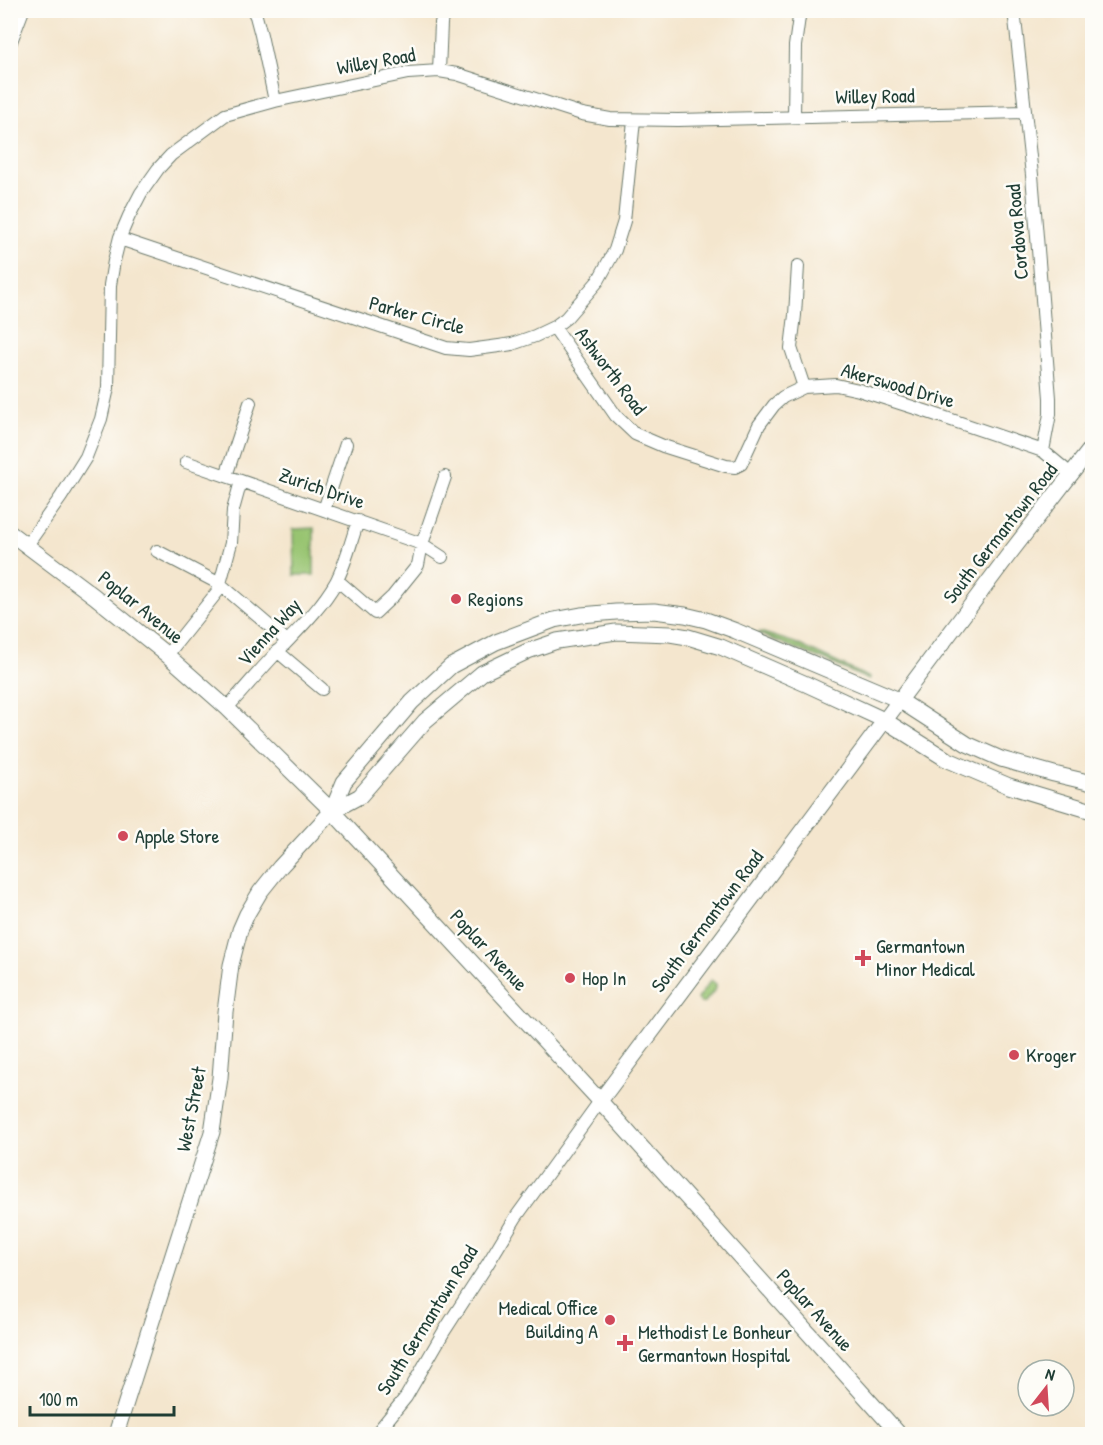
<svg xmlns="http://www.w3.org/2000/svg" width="1103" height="1445" font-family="'Patrick Hand',sans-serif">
	<rect width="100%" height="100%" fill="#fdfcf7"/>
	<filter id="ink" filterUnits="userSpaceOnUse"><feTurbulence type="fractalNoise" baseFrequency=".0167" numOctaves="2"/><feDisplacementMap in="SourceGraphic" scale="12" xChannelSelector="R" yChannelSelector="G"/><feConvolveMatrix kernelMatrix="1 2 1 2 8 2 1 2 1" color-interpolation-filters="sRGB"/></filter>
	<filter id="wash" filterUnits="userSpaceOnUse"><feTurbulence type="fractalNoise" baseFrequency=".008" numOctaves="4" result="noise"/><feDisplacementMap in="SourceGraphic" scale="24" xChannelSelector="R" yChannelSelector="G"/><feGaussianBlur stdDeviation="1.35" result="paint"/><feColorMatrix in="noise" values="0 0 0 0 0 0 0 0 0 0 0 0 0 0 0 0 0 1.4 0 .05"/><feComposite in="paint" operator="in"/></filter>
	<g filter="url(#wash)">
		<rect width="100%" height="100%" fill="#f4e6ce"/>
		<path fill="#98c471" stroke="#5c8052" stroke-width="1.5" d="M 314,528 L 314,575 L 294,575 L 293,529 Z
			M 760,632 L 795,643 L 870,678 L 869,680 L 825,660 L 759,634 Z
			M 711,980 L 716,984 L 716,988 L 705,1002 L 701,1003 L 697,999 Z"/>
	</g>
	<g filter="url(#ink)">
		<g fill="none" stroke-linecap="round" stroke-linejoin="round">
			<defs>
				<path id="minor" d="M 253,10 L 256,16 L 261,35 L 275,101
					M 1014,10 L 1032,175 L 1050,398 L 1050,414 L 1043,451
					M 10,44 L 23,10
					M 439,71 L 441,23 L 444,10
					M 794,117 L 795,46 L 800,10
					M 120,239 L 446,348 L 469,350 L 499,346 L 512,344 L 535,336 L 554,327 L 566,318 L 598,281 L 615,250 L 624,221 L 634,120
					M 798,266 L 795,315 L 791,348 L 804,387
					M 554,327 L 616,416 L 635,434 L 663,446 L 726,466 L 735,467 L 741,464 L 759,425 L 774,405 L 783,397 L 804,387 L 836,385 L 859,390 L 928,412 L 1043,451 L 1072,475
					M 186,462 L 422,544 L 442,557
					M 226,476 L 250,403
					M 324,510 L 346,444
					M 27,545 L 61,497 L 86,457 L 101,419 L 108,388 L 110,285 L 114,261 L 120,237 L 129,216 L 141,193 L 158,169 L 171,155 L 225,115 L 275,101 L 408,73 L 439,71 L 457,74 L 582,114 L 610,119 L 678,120 L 1025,112
					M 157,551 L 220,584 L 287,641
					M 337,580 L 375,613 L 393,596 L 418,565 L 422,544 L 445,477
					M 277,651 L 322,689
					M 167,655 L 218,591 L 231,543 L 233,510 L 241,481
					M 227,708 C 245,688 262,668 280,649 C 300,628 321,608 336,582 C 346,563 351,541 358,521
					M 376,1434 L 406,1397 L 443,1333 L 487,1265 L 516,1217 L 600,1101"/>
				<path id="major" d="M 10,533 L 94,596 L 167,655 L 227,708 L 332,811 L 600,1101 L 899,1434
					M 332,811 L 344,782 L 412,702 L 451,666 L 496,642 L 554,620 L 581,615 L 616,612 L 654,611 L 685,615 L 706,620 L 736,631 L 899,700 L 967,744 L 1001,759 L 1054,774 L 1092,783
					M 600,1101 L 1007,557 L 1092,447
					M 116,1434 L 212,1132 L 220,1078 L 225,1012 L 231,965 L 240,930 L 247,914 L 260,892 L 280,867 L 332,811 L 360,796 L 425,721 L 482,673 L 528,651 L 557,641 L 616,632 L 670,634 L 688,637 L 721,647 L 806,684 L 884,720 L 946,759 L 1009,786 L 1092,811"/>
			</defs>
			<use href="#minor" stroke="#6a786a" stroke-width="14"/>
			<use href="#major" stroke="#6a786a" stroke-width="17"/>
			<use href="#minor" stroke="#fff" stroke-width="12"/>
			<use href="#major" stroke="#fff" stroke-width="15"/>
		</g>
	</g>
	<g fill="#d1495b" stroke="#fdfcf7" stroke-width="2">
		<circle cx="456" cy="599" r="6"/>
		<circle cx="123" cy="836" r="6"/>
		<path d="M860 949h6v6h6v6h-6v6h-6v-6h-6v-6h6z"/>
		<circle cx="570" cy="978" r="6"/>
		<circle cx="1014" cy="1055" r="6"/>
		<circle cx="610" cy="1320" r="6"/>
		<path d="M622 1334h6v6h6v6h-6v6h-6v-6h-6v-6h6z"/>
	</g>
	<g text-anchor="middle" stroke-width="5" stroke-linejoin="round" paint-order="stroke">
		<g font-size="20" fill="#1f3d34" stroke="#fdfcf7">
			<text transform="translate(376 61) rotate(-10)" y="7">Willey Road</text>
			<text transform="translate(875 96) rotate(-1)" y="7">Willey Road</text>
			<text transform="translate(1017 232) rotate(-95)" y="7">Cordova Road</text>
			<text transform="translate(417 315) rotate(15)" y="7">Parker Circle</text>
			<text transform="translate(611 371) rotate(53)" y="7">Ashworth Road</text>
			<text transform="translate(898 385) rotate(16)" y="7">Akerswood Drive</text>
			<text transform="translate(322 488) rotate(19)" y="7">Zurich Drive</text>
			<text transform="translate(1000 533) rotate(-52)" y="7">South Germantown Road</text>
			<text transform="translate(141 607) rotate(39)" y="7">Poplar Avenue</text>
			<text transform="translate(269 632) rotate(-48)" y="7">Vienna Way</text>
			<text transform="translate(707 921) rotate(-53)" y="7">South Germantown Road</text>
			<text transform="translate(489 950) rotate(47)" y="7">Poplar Avenue</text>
			<text transform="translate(191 1109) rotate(-79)" y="7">West Street</text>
			<text transform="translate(815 1310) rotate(48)" y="7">Poplar Avenue</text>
			<text transform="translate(427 1320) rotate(-58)" y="7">South Germantown Road</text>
		</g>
		<g font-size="20" fill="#1f3d34" stroke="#fdfcf7" text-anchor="start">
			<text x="468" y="606">Regions</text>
			<text x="135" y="843">Apple Store</text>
			<text x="876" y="953">Germantown<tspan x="876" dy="23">Minor Medical</tspan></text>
			<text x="582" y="985">Hop In</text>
			<text x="1026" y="1062">Kroger</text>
			<text x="598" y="1315" text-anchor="end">Medical Office<tspan x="598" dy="23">Building A</tspan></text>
			<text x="638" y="1339">Methodist Le Bonheur<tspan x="638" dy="23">Germantown Hospital</tspan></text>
		</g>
	</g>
	<rect width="1103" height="1445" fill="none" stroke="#fdfcf7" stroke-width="36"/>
	<g transform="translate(1046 1388) rotate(17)"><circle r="28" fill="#fdfcf7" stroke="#a4b0a9" stroke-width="1.5"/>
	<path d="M0-4.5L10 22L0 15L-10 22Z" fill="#d1495b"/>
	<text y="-9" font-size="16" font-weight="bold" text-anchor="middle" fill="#1f3d34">N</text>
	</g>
	<path d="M30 1406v9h144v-9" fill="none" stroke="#1f3d34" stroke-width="3"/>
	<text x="39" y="1406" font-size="18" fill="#1f3d34" stroke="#fdfcf7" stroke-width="4.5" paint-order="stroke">100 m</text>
</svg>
